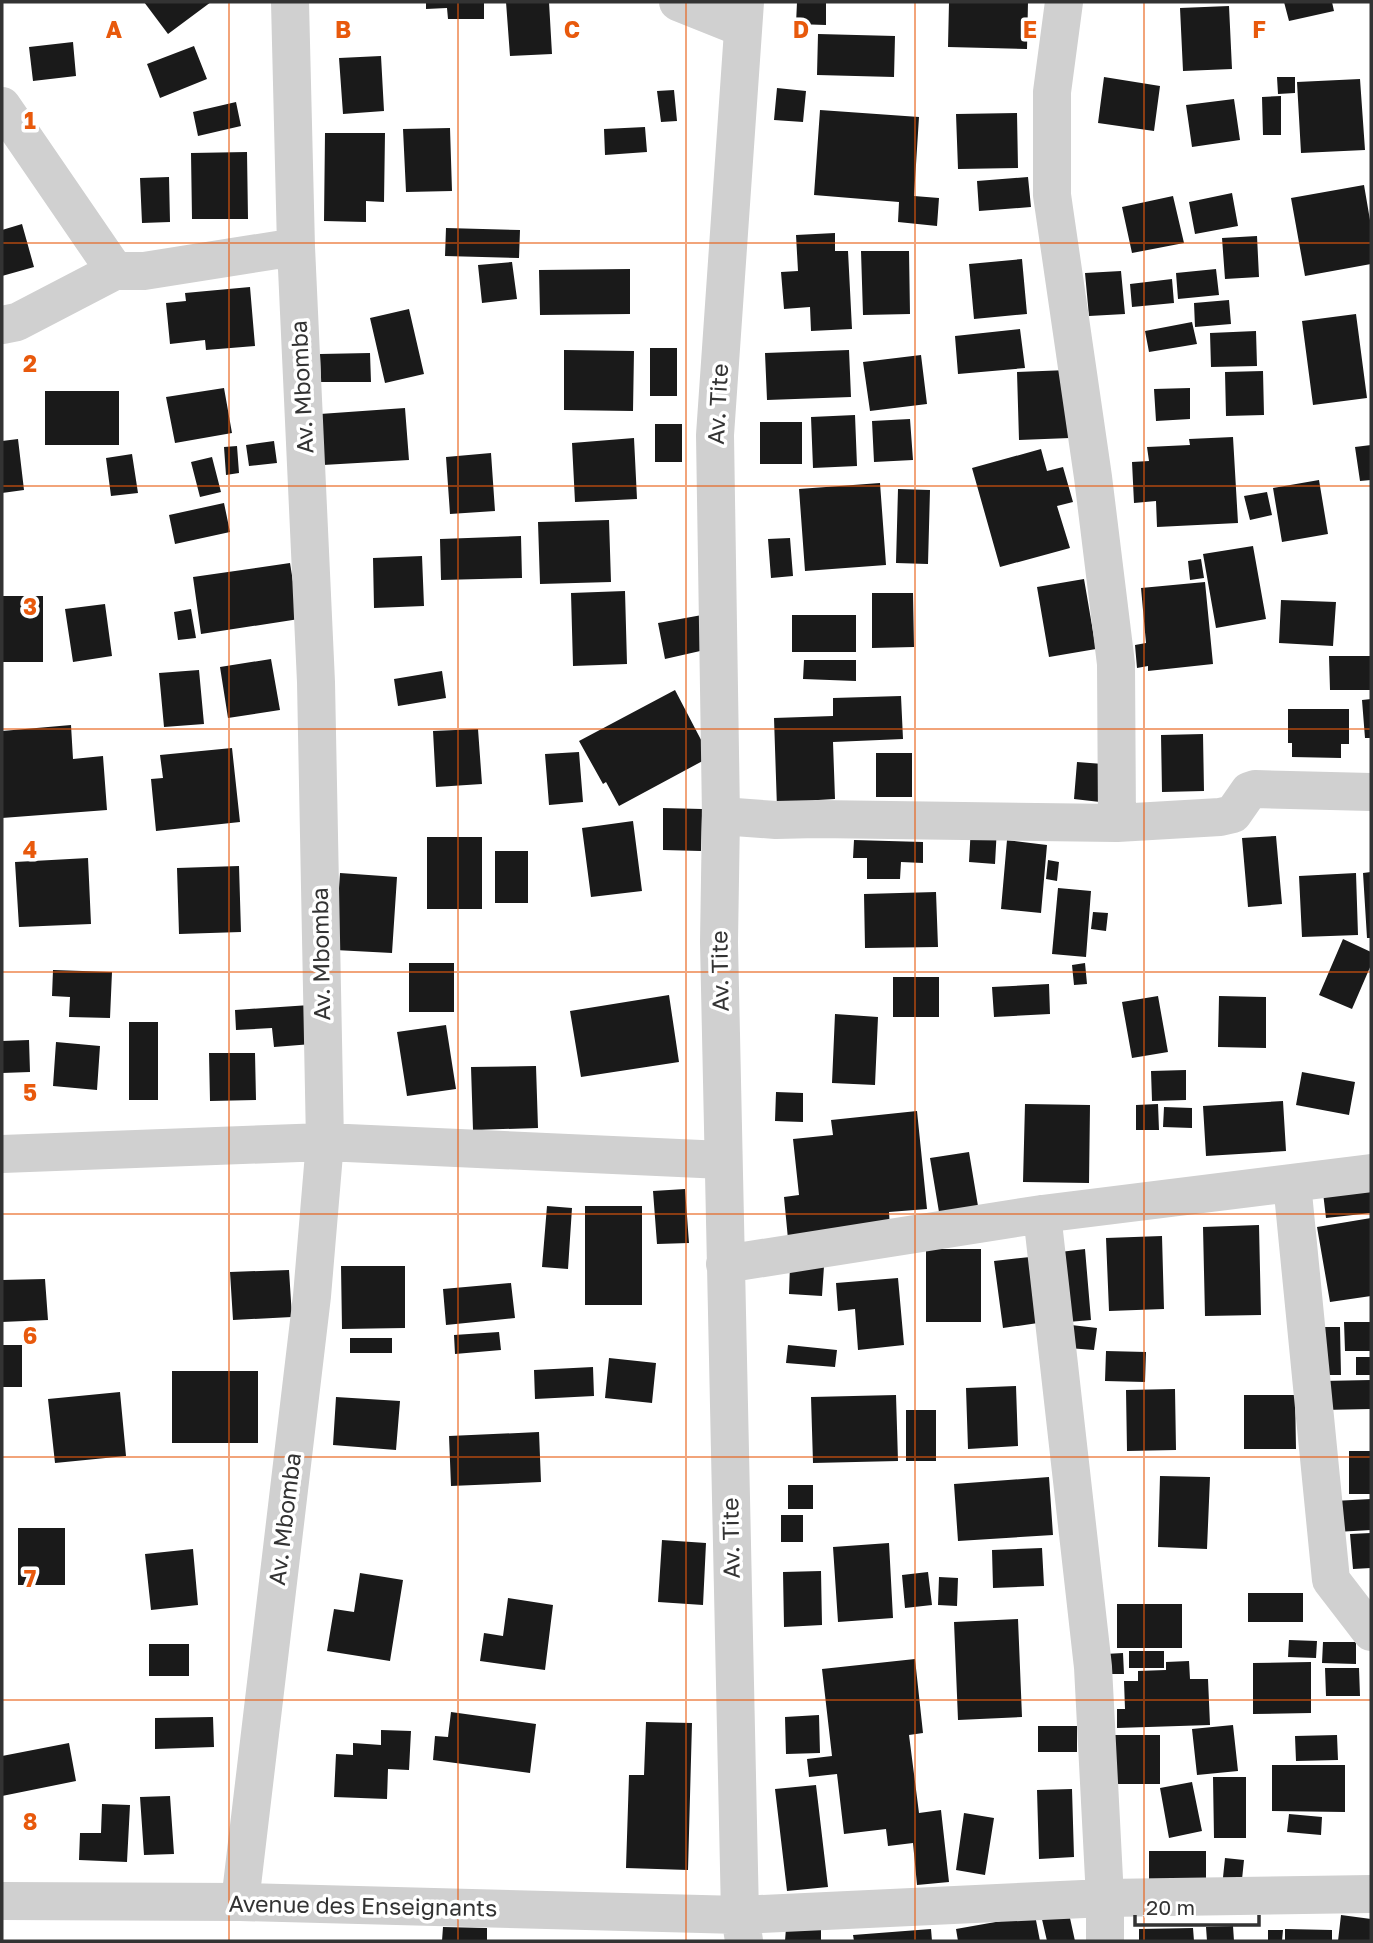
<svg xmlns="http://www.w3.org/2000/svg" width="1373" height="1943" font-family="'Golos Text',sans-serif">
	<rect width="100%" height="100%" fill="#fff"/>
	<path fill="#1a1a1a" d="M 144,2 L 211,2 L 168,34 Z
		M 426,2 L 484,2 L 484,19 L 448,19 L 447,8 L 426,9 Z
		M 506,2 L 549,2 L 552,54 L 510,56 Z
		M 797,2 L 826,2 L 826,25 L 796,24 Z
		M 949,2 L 1028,2 L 1027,49 L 948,47 Z
		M 1284,2 L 1332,2 L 1334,11 L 1289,21 Z
		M 1229,6 L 1232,69 L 1183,71 L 1180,8 Z
		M 818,34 L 895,36 L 894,77 L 817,75 Z
		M 73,42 L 76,76 L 33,81 L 29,47 Z
		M 194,46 L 207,79 L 160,98 L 147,64 Z
		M 381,56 L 384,111 L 343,114 L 339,58 Z
		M 1104,77 L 1160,86 L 1154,131 L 1098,123 Z
		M 1277,77 L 1295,77 L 1295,93 L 1278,94 Z
		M 1360,79 L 1365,150 L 1301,153 L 1297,82 Z
		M 777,88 L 806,91 L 803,122 L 774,120 Z
		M 674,90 L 677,121 L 661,122 L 657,91 Z
		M 1281,96 L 1281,135 L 1263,135 L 1262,97 Z
		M 1234,99 L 1240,140 L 1192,147 L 1186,105 Z
		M 236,102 L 241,126 L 198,136 L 193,112 Z
		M 820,110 L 919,117 L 914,196 L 939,198 L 937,226 L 898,222 L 899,202 L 814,195 Z
		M 1017,113 L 1018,168 L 958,169 L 956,114 Z
		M 645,127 L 647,152 L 605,155 L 604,129 Z
		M 450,128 L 452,191 L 406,192 L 403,129 Z
		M 325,133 L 385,133 L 384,202 L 366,201 L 366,222 L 324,221 Z
		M 247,152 L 248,219 L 192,219 L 191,153 Z
		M 169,177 L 170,222 L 142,223 L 140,178 Z
		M 1028,177 L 1031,207 L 979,211 L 977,181 Z
		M 1364,185 L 1371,226 L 1371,264 L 1305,276 L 1291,198 Z
		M 1232,193 L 1238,226 L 1195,234 L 1189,202 Z
		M 1173,196 L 1184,243 L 1132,253 L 1122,207 Z
		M 22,224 L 34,267 L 2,276 L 2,230 Z
		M 446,228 L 520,230 L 519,258 L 445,256 Z
		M 835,233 L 835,251 L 848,251 L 852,329 L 811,331 L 810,307 L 784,309 L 781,272 L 798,271 L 796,235 Z
		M 1257,236 L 1259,277 L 1225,279 L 1222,238 Z
		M 861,251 L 909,251 L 910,314 L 863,315 Z
		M 1022,259 L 1027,314 L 974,319 L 969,264 Z
		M 512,262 L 517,299 L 482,303 L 478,265 Z
		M 630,269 L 630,314 L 540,315 L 539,270 Z
		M 1216,269 L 1219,295 L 1178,299 L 1176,273 Z
		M 1121,271 L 1125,314 L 1089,316 L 1085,273 Z
		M 1172,279 L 1174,303 L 1132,307 L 1130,284 Z
		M 250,287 L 255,346 L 206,350 L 205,340 L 170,344 L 166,303 L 186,301 L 185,293 Z
		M 1229,300 L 1231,324 L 1195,327 L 1194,303 Z
		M 409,309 L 424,374 L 385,383 L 370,318 Z
		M 1356,314 L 1367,398 L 1313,405 L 1302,321 Z
		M 1192,322 L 1197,344 L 1149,352 L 1145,331 Z
		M 1020,329 L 1025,368 L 958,374 L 955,336 Z
		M 1256,331 L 1257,366 L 1211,367 L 1210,333 Z
		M 650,348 L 677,348 L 677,396 L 650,396 Z
		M 564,350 L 634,351 L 633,411 L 564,410 Z
		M 849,350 L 851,397 L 767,400 L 765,353 Z
		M 370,353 L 371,382 L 321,382 L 320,354 Z
		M 921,355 L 927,404 L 870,411 L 863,362 Z
		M 1068,370 L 1070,438 L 1019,440 L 1017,372 Z
		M 1263,371 L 1264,415 L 1226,416 L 1225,372 Z
		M 224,388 L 232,433 L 175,443 L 166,397 Z
		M 1190,388 L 1190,419 L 1156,421 L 1154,389 Z
		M 45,391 L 119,391 L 119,445 L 45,445 Z
		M 405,408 L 409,460 L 323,465 L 320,414 Z
		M 855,415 L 857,466 L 813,468 L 811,417 Z
		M 910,419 L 913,460 L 874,462 L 872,421 Z
		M 760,422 L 802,422 L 802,464 L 760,464 Z
		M 655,424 L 682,424 L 682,462 L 655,462 Z
		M 1233,437 L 1238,523 L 1157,527 L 1156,501 L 1134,503 L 1132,462 L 1149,461 L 1147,447 L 1190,445 L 1189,439 Z
		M 634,438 L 637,499 L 575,502 L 572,443 Z
		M 18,439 L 24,490 L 2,493 L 2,441 Z
		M 274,441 L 277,463 L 249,466 L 246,445 Z
		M 1371,445 L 1371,480 L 1360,481 L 1355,447 Z
		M 237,446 L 239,473 L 226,475 L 224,447 Z
		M 1041,449 L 1047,471 L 1063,467 L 1073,502 L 1057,506 L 1070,548 L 1000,567 L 972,468 Z
		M 491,453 L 495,511 L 450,514 L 446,457 Z
		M 132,454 L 138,493 L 111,496 L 106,458 Z
		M 212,457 L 221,492 L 200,497 L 191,462 Z
		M 1319,480 L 1328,534 L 1282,542 L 1273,488 Z
		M 880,483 L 886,565 L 805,571 L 799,489 Z
		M 898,489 L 930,490 L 928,564 L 896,563 Z
		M 1267,492 L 1272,515 L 1250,520 L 1244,496 Z
		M 224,503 L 230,532 L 175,544 L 169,515 Z
		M 609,520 L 611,582 L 540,584 L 538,522 Z
		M 521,536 L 522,578 L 441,580 L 440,539 Z
		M 790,538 L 793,576 L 771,578 L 768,539 Z
		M 1253,546 L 1266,619 L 1216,628 L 1203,554 Z
		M 422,556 L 424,606 L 374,608 L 373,558 Z
		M 1201,559 L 1204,578 L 1190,580 L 1188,561 Z
		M 290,563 L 299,619 L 201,634 L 193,577 Z
		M 1084,579 L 1096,649 L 1049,657 L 1037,587 Z
		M 1205,582 L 1213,664 L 1148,671 L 1148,666 L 1137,668 L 1135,645 L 1146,643 L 1141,588 Z
		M 625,591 L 627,664 L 573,666 L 571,593 Z
		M 872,593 L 913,593 L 914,647 L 872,648 Z
		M 2,596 L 43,596 L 43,662 L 2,662 Z
		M 1281,600 L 1336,602 L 1333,646 L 1279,643 Z
		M 105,604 L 112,656 L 73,662 L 65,609 Z
		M 191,609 L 196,638 L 178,640 L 174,612 Z
		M 702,615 L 709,649 L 665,659 L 658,623 Z
		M 792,615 L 856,615 L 856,652 L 792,652 Z
		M 1329,656 L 1371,656 L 1371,690 L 1330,690 Z
		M 271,659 L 280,710 L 228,718 L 220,667 Z
		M 804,660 L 856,660 L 856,681 L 803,679 Z
		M 199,670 L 204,724 L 164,727 L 159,673 Z
		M 442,671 L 446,698 L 398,706 L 394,679 Z
		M 675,690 L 710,757 L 619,806 L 606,782 L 603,784 L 579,741 Z
		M 901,696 L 903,739 L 833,742 L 835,799 L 818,800 L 777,808 L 774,718 L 833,716 L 833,698 Z
		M 1371,699 L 1371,738 L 1365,738 L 1362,700 Z
		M 1288,709 L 1349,709 L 1349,744 L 1341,744 L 1341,758 L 1292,757 L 1292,743 L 1288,743 Z
		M 71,725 L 73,759 L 103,756 L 107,810 L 2,818 L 2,731 Z
		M 478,729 L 482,784 L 436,787 L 433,731 Z
		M 1203,734 L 1204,791 L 1162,792 L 1161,735 Z
		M 232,748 L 240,822 L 156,831 L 151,779 L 163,778 L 160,755 Z
		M 579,752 L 583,802 L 549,805 L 545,754 Z
		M 876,753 L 912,753 L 912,797 L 876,797 Z
		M 1077,762 L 1103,764 L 1100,802 L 1074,799 Z
		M 663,808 L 702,809 L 701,851 L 663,850 Z
		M 633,821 L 642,891 L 591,897 L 582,828 Z
		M 971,826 L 997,827 L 995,864 L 969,862 Z
		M 1276,836 L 1282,904 L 1248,907 L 1242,838 Z
		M 427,837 L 482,837 L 482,909 L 427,909 Z
		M 854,840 L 923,842 L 923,863 L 901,862 L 900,879 L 867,879 L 867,858 L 853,858 Z
		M 1007,840 L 1047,845 L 1041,913 L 1001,909 Z
		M 495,851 L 528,851 L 528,903 L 495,903 Z
		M 88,858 L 91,924 L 19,927 L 15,862 Z
		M 1048,860 L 1059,862 L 1057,881 L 1046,879 Z
		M 239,866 L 241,932 L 179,934 L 177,868 Z
		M 1371,872 L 1371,938 L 1367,938 L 1363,873 Z
		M 340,873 L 397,877 L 392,953 L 335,950 Z
		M 1356,873 L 1358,935 L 1302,937 L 1299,876 Z
		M 1058,888 L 1091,891 L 1086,957 L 1052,954 Z
		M 936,892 L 938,947 L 865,948 L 864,894 Z
		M 1093,912 L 1108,913 L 1106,931 L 1091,929 Z
		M 1343,939 L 1371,952 L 1371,965 L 1352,1009 L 1319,995 Z
		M 409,963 L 454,963 L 454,1012 L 409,1012 Z
		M 1085,963 L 1087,984 L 1074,985 L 1072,965 Z
		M 53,970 L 112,972 L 110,1018 L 69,1017 L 70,997 L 52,996 Z
		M 893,977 L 939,977 L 939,1017 L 893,1017 Z
		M 1049,984 L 1050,1014 L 994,1017 L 992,987 Z
		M 669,995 L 679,1062 L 581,1077 L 570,1011 Z
		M 1158,996 L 1168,1052 L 1132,1058 L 1122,1002 Z
		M 1219,996 L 1266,997 L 1266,1048 L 1218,1047 Z
		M 310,1005 L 312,1044 L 274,1047 L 272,1028 L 236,1030 L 235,1010 Z
		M 835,1014 L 878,1017 L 875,1085 L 832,1083 Z
		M 129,1022 L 158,1022 L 158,1100 L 129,1100 Z
		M 446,1025 L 456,1089 L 407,1096 L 397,1032 Z
		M 29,1040 L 30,1072 L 2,1073 L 2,1041 Z
		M 56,1042 L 100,1046 L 97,1090 L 53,1086 Z
		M 209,1053 L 255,1053 L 256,1100 L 210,1101 Z
		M 536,1066 L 538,1128 L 473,1130 L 471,1067 Z
		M 1186,1070 L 1186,1100 L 1152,1101 L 1151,1071 Z
		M 1302,1072 L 1355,1082 L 1349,1115 L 1296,1105 Z
		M 776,1092 L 803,1093 L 803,1122 L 775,1121 Z
		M 1283,1101 L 1286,1151 L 1206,1156 L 1203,1106 Z
		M 1025,1104 L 1090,1105 L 1089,1183 L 1023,1182 Z
		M 1158,1104 L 1159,1130 L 1136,1130 L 1136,1105 Z
		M 1164,1107 L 1192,1108 L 1192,1128 L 1163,1127 Z
		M 917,1111 L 927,1209 L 889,1212 L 890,1229 L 788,1239 L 784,1197 L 799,1195 L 793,1139 L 833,1135 L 831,1120 Z
		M 969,1152 L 980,1218 L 941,1224 L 930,1158 Z
		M 1371,1179 L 1371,1213 L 1326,1218 L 1322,1184 Z
		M 685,1189 L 689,1243 L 657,1244 L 653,1191 Z
		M 547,1206 L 572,1208 L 568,1269 L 542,1267 Z
		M 585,1206 L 642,1206 L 642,1305 L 585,1305 Z
		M 1371,1218 L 1371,1296 L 1330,1302 L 1317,1227 Z
		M 1259,1225 L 1261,1315 L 1205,1316 L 1203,1227 Z
		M 1162,1236 L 1164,1309 L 1109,1311 L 1106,1238 Z
		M 926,1249 L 981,1249 L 981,1322 L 926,1322 Z
		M 1085,1249 L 1091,1320 L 1068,1322 L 1060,1252 Z
		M 1030,1257 L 1038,1323 L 1003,1328 L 994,1261 Z
		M 790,1265 L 824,1266 L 822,1296 L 789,1294 Z
		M 341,1266 L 405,1266 L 405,1328 L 342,1329 Z
		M 289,1270 L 292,1317 L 233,1320 L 230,1272 Z
		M 898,1278 L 904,1345 L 858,1350 L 855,1309 L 838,1311 L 836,1283 Z
		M 45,1279 L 48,1320 L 2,1322 L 2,1280 Z
		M 511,1283 L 515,1318 L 446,1325 L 443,1289 Z
		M 1344,1322 L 1371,1322 L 1371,1351 L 1345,1351 Z
		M 1071,1325 L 1097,1328 L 1094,1350 L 1068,1348 Z
		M 1320,1327 L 1340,1327 L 1341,1375 L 1321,1375 Z
		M 499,1332 L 501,1350 L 455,1354 L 454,1335 Z
		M 350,1338 L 392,1338 L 392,1353 L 350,1353 Z
		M 2,1345 L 22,1345 L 22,1387 L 2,1387 Z
		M 788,1345 L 837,1350 L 835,1367 L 786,1363 Z
		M 1106,1351 L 1146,1352 L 1145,1382 L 1105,1381 Z
		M 1356,1357 L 1371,1357 L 1371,1375 L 1356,1375 Z
		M 609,1358 L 656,1363 L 652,1403 L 605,1398 Z
		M 593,1367 L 594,1396 L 535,1399 L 534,1370 Z
		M 172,1371 L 258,1371 L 258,1443 L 172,1443 Z
		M 1371,1380 L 1371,1409 L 1322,1410 L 1322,1381 Z
		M 1016,1386 L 1018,1446 L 968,1449 L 966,1388 Z
		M 1175,1389 L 1176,1450 L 1127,1451 L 1126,1390 Z
		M 120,1392 L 126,1456 L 55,1463 L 48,1399 Z
		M 896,1395 L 898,1461 L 813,1463 L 811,1397 Z
		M 1244,1395 L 1295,1395 L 1296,1449 L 1244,1449 Z
		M 336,1397 L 400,1401 L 396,1450 L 333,1445 Z
		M 906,1410 L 936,1410 L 936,1461 L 906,1461 Z
		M 539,1432 L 541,1482 L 451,1486 L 449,1436 Z
		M 1349,1451 L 1371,1451 L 1371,1494 L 1349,1494 Z
		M 1160,1476 L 1210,1477 L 1207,1549 L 1158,1547 Z
		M 1049,1477 L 1053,1535 L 958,1541 L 954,1484 Z
		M 788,1485 L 813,1485 L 813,1509 L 788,1509 Z
		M 1371,1499 L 1371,1530 L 1336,1532 L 1334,1501 Z
		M 781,1515 L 803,1515 L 803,1542 L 781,1542 Z
		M 18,1528 L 65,1528 L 65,1585 L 18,1585 Z
		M 1371,1533 L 1371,1568 L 1353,1569 L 1350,1534 Z
		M 662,1540 L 706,1543 L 703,1605 L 658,1602 Z
		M 889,1543 L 893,1618 L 838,1622 L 833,1547 Z
		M 1042,1548 L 1044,1586 L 993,1588 L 992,1550 Z
		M 193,1549 L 198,1605 L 151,1610 L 145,1554 Z
		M 821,1571 L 822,1625 L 784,1627 L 783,1572 Z
		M 928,1572 L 932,1605 L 905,1608 L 902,1575 Z
		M 360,1573 L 403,1580 L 390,1661 L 327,1651 L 334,1609 L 354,1612 Z
		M 939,1577 L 958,1578 L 957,1606 L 938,1605 Z
		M 1248,1593 L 1303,1593 L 1303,1622 L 1248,1622 Z
		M 508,1598 L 553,1605 L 545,1670 L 480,1661 L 484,1633 L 503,1636 Z
		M 1117,1604 L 1182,1604 L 1182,1648 L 1117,1648 Z
		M 1018,1619 L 1022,1717 L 958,1720 L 954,1622 Z
		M 1289,1640 L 1317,1641 L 1316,1658 L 1288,1657 Z
		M 1323,1642 L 1356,1642 L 1356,1664 L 1322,1663 Z
		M 149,1644 L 189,1644 L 189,1676 L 149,1676 Z
		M 1129,1651 L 1164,1651 L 1164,1668 L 1129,1668 Z
		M 1123,1653 L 1124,1674 L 1106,1674 L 1105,1654 Z
		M 915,1659 L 923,1733 L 909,1735 L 919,1813 L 941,1810 L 949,1882 L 917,1885 L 913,1843 L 888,1846 L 886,1829 L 844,1834 L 837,1774 L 809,1777 L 807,1759 L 832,1756 L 822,1669 Z
		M 1189,1661 L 1190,1679 L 1208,1679 L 1210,1725 L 1117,1728 L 1117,1709 L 1125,1709 L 1124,1681 L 1138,1681 L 1138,1671 L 1166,1670 L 1166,1662 Z
		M 1311,1662 L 1311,1713 L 1253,1714 L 1253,1663 Z
		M 1325,1668 L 1359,1668 L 1360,1696 L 1326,1696 Z
		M 451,1712 L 536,1724 L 530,1773 L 433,1760 L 435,1736 L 448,1737 Z
		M 819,1715 L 820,1753 L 786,1754 L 785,1717 Z
		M 213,1717 L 214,1747 L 155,1749 L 155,1718 Z
		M 646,1722 L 692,1723 L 688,1870 L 626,1868 L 629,1775 L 644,1775 Z
		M 1233,1725 L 1238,1771 L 1197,1775 L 1192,1729 Z
		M 1038,1726 L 1077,1726 L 1077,1752 L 1038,1752 Z
		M 381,1730 L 411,1731 L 409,1770 L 388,1769 L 387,1799 L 334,1797 L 336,1754 L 353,1755 L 353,1743 L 381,1745 Z
		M 1114,1735 L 1160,1735 L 1160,1784 L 1114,1784 Z
		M 1337,1735 L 1338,1760 L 1296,1761 L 1295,1736 Z
		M 69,1743 L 76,1781 L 2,1796 L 2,1756 Z
		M 1272,1765 L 1345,1765 L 1345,1812 L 1272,1811 Z
		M 1213,1777 L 1246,1777 L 1246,1838 L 1214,1838 Z
		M 1192,1782 L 1202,1831 L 1169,1838 L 1160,1788 Z
		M 816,1785 L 828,1887 L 787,1891 L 775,1789 Z
		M 1072,1789 L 1074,1857 L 1039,1859 L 1037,1790 Z
		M 170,1796 L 174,1854 L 144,1855 L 140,1797 Z
		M 102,1804 L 130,1805 L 127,1862 L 79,1860 L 80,1833 L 101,1833 Z
		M 964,1813 L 994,1818 L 985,1875 L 956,1870 Z
		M 1289,1814 L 1322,1817 L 1321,1835 L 1287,1832 Z
		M 1149,1851 L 1206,1851 L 1206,1883 L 1149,1883 Z
		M 1225,1858 L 1244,1860 L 1241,1889 L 1222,1887 Z
		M 1068,1909 L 1075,1941 L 1047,1941 L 1041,1915 Z
		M 1035,1915 L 1040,1941 L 958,1941 L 956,1929 Z
		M 1341,1915 L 1371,1919 L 1371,1941 L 1338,1941 Z
		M 1233,1926 L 1234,1941 L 1207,1941 L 1206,1927 Z
		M 443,1927 L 487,1928 L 487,1941 L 442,1941 Z
		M 786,1928 L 821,1930 L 821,1941 L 785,1941 Z
		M 1193,1928 L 1194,1941 L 1139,1941 L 1139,1929 Z
		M 931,1929 L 932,1941 L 854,1941 L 853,1935 Z
		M 1285,1929 L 1332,1930 L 1332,1941 L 1285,1941 Z
		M 1268,1930 L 1283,1930 L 1282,1941 L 1268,1941 Z"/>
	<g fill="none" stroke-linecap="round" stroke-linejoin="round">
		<path stroke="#d0d0d0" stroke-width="38" d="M 678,2 L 743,28
			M 1064,2 L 1052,92 L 1052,195 L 1093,477 L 1116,664 L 1117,823
			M 2,106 L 115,271
			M 2,325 L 17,322 L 115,271 L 144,271 L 296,247
			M 721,816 L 776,820 L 817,819 L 1117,823 L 1220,817 L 1233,814 L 1249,791 L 1255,789 L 1371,792
			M 2,1154 L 325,1142 L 723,1160
			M 1292,1183 L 1331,1580 L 1371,1632
			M 1042,1214 L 1093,1667 L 1105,1898 L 1105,1941
			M 725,1264 L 1042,1214 L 1371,1173
			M 2,1901 L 240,1902 L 740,1915 L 1105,1898 L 1371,1894
			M 240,1902 L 312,1296 L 325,1142 L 316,682 L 296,247 L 290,2
			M 744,1941 L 740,1915 L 719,942 L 721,816 L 715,435 L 745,2"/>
	</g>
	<path fill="none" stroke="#e8590c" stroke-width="2" stroke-opacity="0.55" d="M 229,2 L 229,1941M 458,2 L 458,1941M 686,2 L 686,1941M 915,2 L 915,1941M 1144,2 L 1144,1941M 2,243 L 1371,243M 2,486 L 1371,486M 2,729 L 1371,729M 2,972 L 1371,972M 2,1214 L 1371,1214M 2,1457 L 1371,1457M 2,1700 L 1371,1700"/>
	<g text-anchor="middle" stroke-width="7" stroke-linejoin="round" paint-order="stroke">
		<g font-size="23" fill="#333" stroke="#fff">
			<text transform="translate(302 387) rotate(-93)" y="8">Av. Mbomba</text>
			<text transform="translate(718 404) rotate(-87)" y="8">Av. Tite</text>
			<text transform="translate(321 954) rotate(-91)" y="8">Av. Mbomba</text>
			<text transform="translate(720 971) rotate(-91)" y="8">Av. Tite</text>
			<text transform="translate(285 1519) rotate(-83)" y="8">Av. Mbomba</text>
			<text transform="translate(731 1538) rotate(-91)" y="8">Av. Tite</text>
			<text transform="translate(363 1906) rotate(1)" y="8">Avenue des Enseignants</text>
		</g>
	</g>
	<g font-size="23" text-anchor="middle" font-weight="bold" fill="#e8590c" stroke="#fff" stroke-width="7" stroke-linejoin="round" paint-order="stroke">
		<text x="114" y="38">A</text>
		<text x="343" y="38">B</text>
		<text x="572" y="38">C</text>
		<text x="801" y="38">D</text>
		<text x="1030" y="38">E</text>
		<text x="1259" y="38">F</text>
		<text x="30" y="129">1</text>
		<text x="30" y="372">2</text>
		<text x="30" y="615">3</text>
		<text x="30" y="858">4</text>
		<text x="30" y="1101">5</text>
		<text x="30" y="1344">6</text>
		<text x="30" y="1587">7</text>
		<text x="30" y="1830">8</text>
	</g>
	<rect width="1373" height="1943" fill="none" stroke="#333333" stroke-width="7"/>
	<path d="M1135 1915v10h124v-10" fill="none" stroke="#333333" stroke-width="3.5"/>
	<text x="1146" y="1915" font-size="21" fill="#333333" stroke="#ffffff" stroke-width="5" paint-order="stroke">20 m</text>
</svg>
